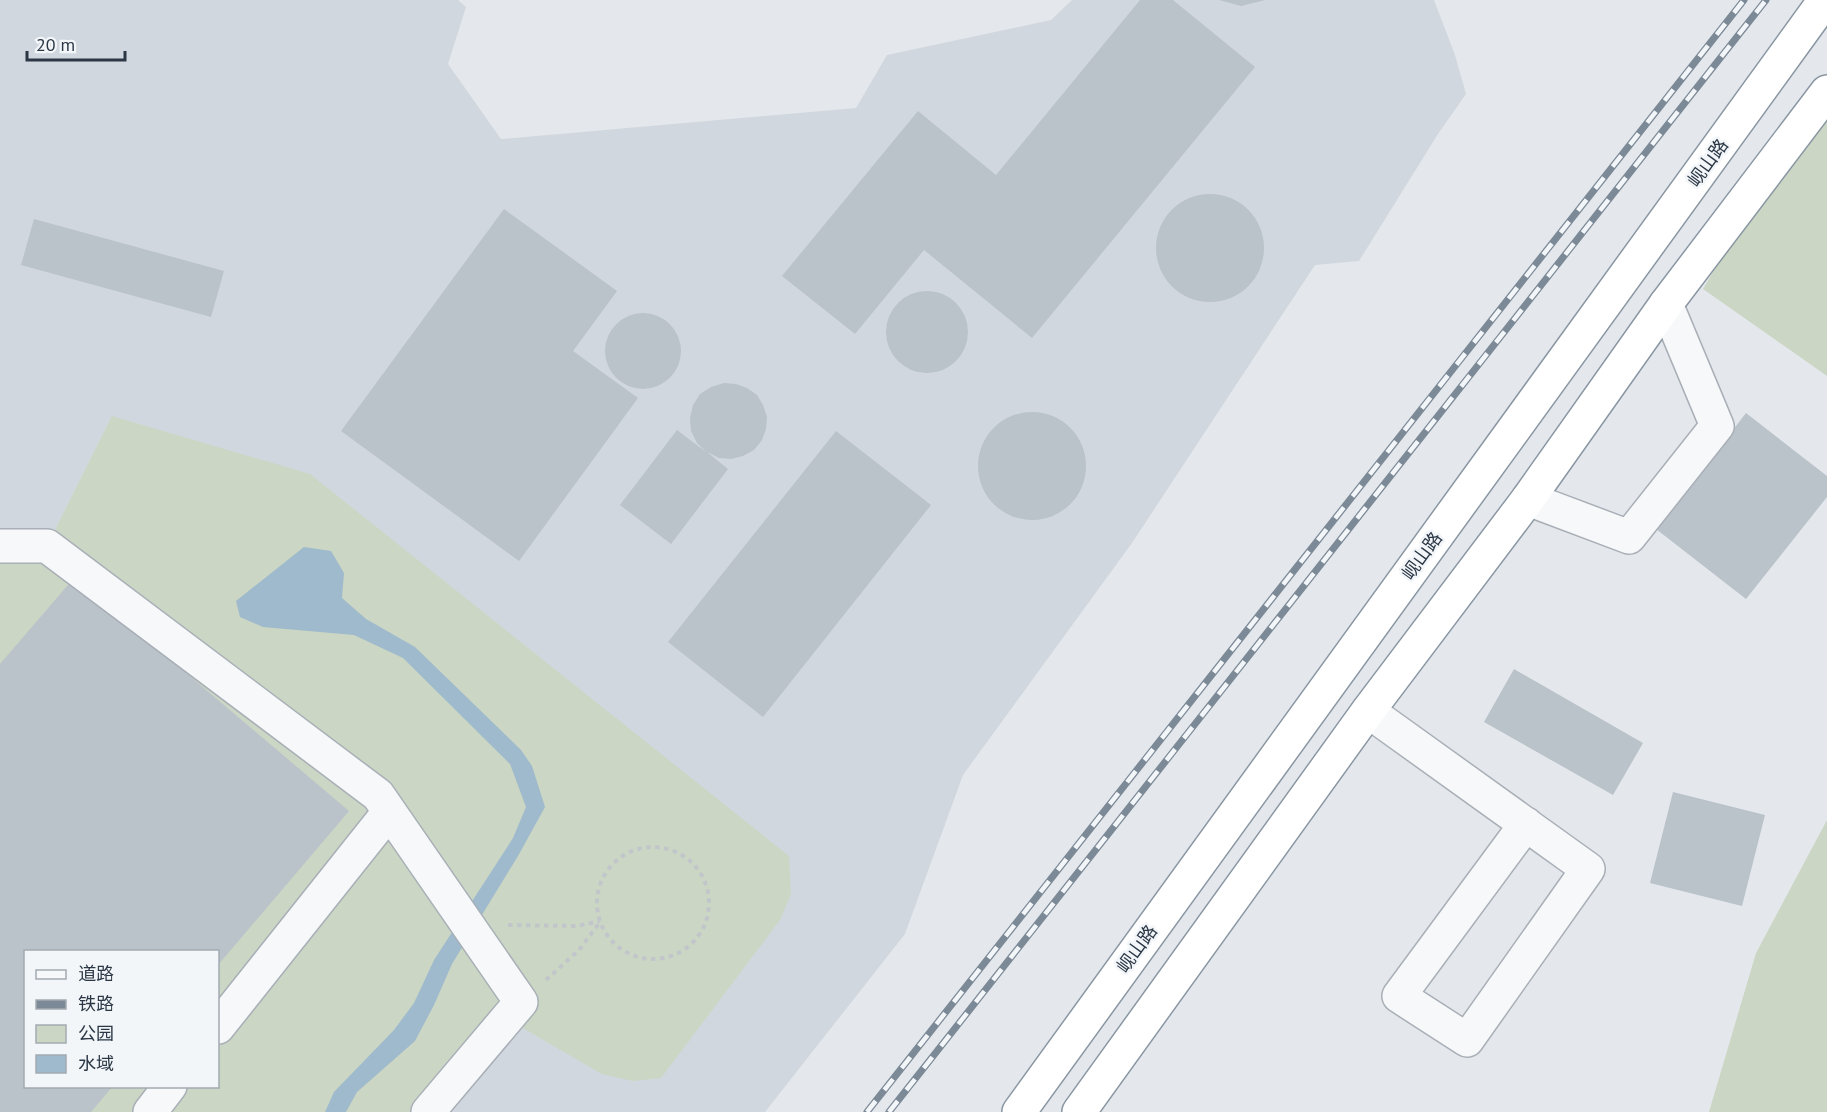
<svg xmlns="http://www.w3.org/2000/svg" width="1827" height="1112" font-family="'PT Sans','Noto Sans SC',sans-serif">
	<rect width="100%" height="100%" fill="#e4e8ec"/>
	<path fill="#d1d7de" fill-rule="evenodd" d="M 0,0 L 458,0 L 466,7 L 448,64 L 501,139 L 856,108 L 887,55 L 1051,20 L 1072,0 L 1434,0 L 1455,55 L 1466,94 L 1438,134 L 1359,261 L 1315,265 L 1132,543 L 963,775 L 905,934 L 765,1112 L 0,1112 ZM 26,952 L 218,952 L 218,1086 L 26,1086 Z"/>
	<path fill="#cbd6c4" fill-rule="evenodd" d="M 1827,92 L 1827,376 L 1703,289 L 1790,141 Z
		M 112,416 L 310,474 L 789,856 L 791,894 L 780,920 L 661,1078 L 633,1081 L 602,1074 L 507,1019 L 428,1112 L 0,1112 L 0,546 L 47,546 ZM 26,952 L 218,952 L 218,1086 L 26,1086 Z
		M 1827,820 L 1827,1112 L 1709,1112 L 1756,953 Z"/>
	<path fill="#9ebacc" d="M 304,547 L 331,551 L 344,573 L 342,598 L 366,619 L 415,647 L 521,750 L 532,766 L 545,807 L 518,856 L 452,964 L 434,1005 L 415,1041 L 357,1092 L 346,1112 L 325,1112 L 334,1092 L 394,1030 L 414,1003 L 434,960 L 513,838 L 526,807 L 510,764 L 403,658 L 354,635 L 263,627 L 240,617 L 236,601 Z"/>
	<path fill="#bac2ca" d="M 1140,0 L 1173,0 L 1255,67 L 1032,338 L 924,250 L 855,334 L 782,276 L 918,111 L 996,175 Z
		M 1219,0 L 1265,0 L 1241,6 Z
		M1156 248a54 54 0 1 1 108 0a54 54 0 1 1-108 0Z
		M 504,209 L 617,291 L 573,351 L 638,398 L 519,561 L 341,431 Z
		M 34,219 L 224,271 L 211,317 L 21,265 Z
		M886 332a41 41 0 1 1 82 0a41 41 0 1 1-82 0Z
		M605 351a38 38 0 1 1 76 0a38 38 0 1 1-76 0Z
		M 724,383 L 736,384 L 747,388 L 757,395 L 763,405 L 767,417 L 766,429 L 762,440 L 754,450 L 743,456 L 731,459 L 719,458 L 707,452 L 728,469 L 671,544 L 620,505 L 677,430 L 706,452 L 697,443 L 691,431 L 690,418 L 693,405 L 700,394 L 711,387 Z
		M978 466a54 54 0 1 1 108 0a54 54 0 1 1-108 0Z
		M 1746,413 L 1827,476 L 1827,497 L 1746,599 L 1656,529 Z
		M 836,431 L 931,505 L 763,717 L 668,642 Z
		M 74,578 L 349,811 L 218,965 L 218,952 L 26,952 L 26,1086 L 113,1086 L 91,1112 L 0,1112 L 0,664 Z
		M 1514,669 L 1643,743 L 1613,795 L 1484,722 Z
		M 1673,792 L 1765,815 L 1742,906 L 1650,883 Z"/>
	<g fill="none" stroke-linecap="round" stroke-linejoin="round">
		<defs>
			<path id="minor" d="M 1528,499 L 1629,537 L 1717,426 L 1666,304
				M 0,546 L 47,546 L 378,795 L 521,1002 L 428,1112
				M 1368,711 L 1588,869 L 1467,1040 L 1399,996 L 1526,824
				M 218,1027 L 389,812
				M 150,1112 L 170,1086"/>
			<path id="highway" d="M 1019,1112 L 1825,0
				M 1079,1112 L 1368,711 L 1528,499 L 1666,304 L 1827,92"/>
		</defs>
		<use href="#minor" stroke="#a9afb7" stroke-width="36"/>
		<use href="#highway" stroke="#8a97a3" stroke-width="36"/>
		<path stroke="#c2c6cb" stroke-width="4" stroke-dasharray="4.5 4.5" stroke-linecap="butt" d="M597 903a56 56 0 1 1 112 0a56 56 0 1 1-112 0Z
			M 508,925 L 577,926 L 600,921
			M 546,980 L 579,950 L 600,922"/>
		<use href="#minor" stroke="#f7f8fa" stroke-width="33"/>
		<use href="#highway" stroke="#fff" stroke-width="33"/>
		<defs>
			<path id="rail" d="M 867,1112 L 1744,0
				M 889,1112 L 1766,0"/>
		</defs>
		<use href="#rail" stroke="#7c8996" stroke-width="7"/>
		<use href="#rail" stroke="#f3f6f9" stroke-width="4.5" stroke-dasharray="14" stroke-linecap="butt"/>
	</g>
	<g text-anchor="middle" stroke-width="5" stroke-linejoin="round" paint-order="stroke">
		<g font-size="18" fill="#2b3745" stroke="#f3f6f9">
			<text transform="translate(1708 163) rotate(-54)" y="6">岘山路</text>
			<text transform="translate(1422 556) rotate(-54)" y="6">岘山路</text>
			<text transform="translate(1137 949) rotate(-54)" y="6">岘山路</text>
		</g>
	</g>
	<rect x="24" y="950" width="195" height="138" fill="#f3f6f9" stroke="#a3aab1" stroke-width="1.5"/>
	<rect x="36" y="970" width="30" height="9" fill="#f7f8fa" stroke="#a3aab1" stroke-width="1.5"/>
	<text x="78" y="980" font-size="18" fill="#2b3745">道路</text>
	<rect x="36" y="1000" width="30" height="9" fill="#7c8996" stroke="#a3aab1" stroke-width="1.5"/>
	<text x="78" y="1010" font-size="18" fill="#2b3745">铁路</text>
	<rect x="36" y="1025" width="30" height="18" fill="#cbd6c4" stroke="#a3aab1" stroke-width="1.5"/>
	<text x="78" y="1040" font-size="18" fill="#2b3745">公园</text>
	<rect x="36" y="1055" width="30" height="18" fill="#9ebacc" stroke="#a3aab1" stroke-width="1.5"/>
	<text x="78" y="1070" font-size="18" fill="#2b3745">水域</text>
	<path d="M27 51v9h98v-9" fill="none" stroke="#2b3745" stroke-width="3"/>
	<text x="36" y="51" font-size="18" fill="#2b3745" stroke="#f3f6f9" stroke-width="4.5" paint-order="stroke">20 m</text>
</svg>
